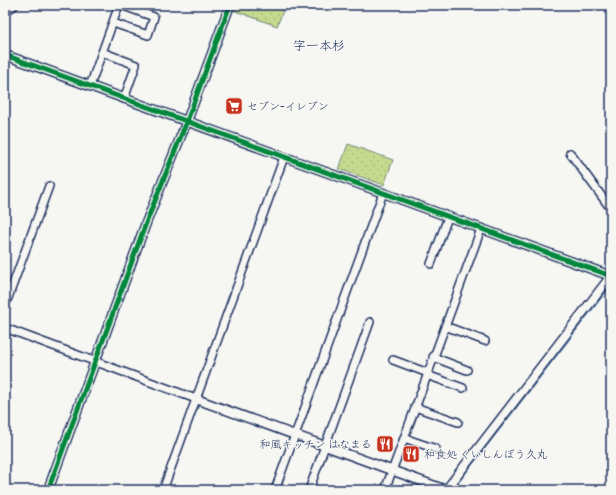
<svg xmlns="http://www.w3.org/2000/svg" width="616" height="495" font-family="Pangolin,'Klee One',sans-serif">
	<defs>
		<pattern id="grass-dots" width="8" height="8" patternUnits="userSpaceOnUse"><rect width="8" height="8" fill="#c6da8f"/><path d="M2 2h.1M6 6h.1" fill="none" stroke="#aabb7e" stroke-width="1.8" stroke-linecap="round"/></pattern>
	</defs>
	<rect width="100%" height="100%" fill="#f6f6f2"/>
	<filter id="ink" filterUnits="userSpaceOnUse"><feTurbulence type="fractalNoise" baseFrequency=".025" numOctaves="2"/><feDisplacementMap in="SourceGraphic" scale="8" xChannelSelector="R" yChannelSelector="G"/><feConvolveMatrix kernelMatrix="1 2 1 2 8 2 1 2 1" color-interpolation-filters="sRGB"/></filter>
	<g filter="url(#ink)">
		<path fill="url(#grass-dots)" stroke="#708476" d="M 238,5 L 266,5 L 283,11 L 277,26 L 235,11 Z
			M 348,144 L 393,160 L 384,185 L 339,169 Z"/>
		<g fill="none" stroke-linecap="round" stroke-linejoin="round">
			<path stroke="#6a93be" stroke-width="2" d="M 456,485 L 607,290"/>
			<defs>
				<path id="minor" d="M 5,12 L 15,5
					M 113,23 L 148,35 L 154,17 L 121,5
					M 102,52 L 136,65 L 124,99
					M 90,86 L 119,5
					M 570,153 L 611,209
					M 431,264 L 448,217
					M 5,306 L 49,186
					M 445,326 L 485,341
					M 5,328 L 196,399
					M 433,357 L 467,370
					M 393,360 L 428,373
					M 427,375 L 463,388
					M 415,407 L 458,422
					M 404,438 L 436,449
					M 163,490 L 284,157
					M 275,490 L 383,193
					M 309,490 L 370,322
					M 385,490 L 481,229"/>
				<path id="tertiary" d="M 5,55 L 611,276
					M 196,399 L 446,490
					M 48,490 L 146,223 L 187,121 L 230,5
					M 446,490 L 611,276"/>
			</defs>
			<use href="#minor" stroke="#1b2f5e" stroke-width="10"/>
			<use href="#tertiary" stroke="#1b2f5e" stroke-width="11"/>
			<use href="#minor" stroke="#f6f6f2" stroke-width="7"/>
			<use href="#tertiary" stroke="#f6f6f2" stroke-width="8"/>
			<defs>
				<path id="cycleway" d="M 5,55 L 611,276
					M 48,490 L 146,223 L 187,121 L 230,5"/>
			</defs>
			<use href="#cycleway" stroke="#f6f6f2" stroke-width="8"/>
			<use href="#cycleway" stroke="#00873e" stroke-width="5"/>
		</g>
	</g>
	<defs>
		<symbol id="supermarket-square" viewBox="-11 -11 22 22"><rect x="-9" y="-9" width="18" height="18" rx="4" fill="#c8321e" stroke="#f6f6f2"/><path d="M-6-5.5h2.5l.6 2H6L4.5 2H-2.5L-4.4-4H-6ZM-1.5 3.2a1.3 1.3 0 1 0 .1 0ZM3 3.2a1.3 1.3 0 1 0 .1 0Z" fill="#fff"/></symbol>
		<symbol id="restaurant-square" viewBox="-11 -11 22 22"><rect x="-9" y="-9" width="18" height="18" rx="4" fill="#c8321e" stroke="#f6f6f2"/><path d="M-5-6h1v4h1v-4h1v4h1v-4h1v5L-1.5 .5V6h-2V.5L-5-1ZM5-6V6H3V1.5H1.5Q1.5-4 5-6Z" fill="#fff"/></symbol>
	</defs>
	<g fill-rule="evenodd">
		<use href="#supermarket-square" x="224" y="96" width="20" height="20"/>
		<use href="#restaurant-square" x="375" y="434" width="20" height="20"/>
		<use href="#restaurant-square" x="401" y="444" width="20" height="20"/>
	</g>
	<g text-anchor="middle" stroke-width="3" stroke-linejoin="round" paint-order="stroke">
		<g font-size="11" fill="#1b2f5e" stroke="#f6f6f2" text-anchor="start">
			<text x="247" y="110">セブン-イレブン</text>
			<text x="372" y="448" text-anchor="end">和風キッチン はなまる</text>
			<text x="424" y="458">和食処 くいしんぼう久丸</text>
		</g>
		<g font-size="13" fill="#1b2f5e" stroke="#f6f6f2">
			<text x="319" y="50">字一本杉</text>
		</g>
	</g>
	<rect width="616" height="495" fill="none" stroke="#f6f6f2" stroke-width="20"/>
	<rect x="10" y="10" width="596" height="475" fill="none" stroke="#1b2f5e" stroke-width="1.5" filter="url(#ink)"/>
</svg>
